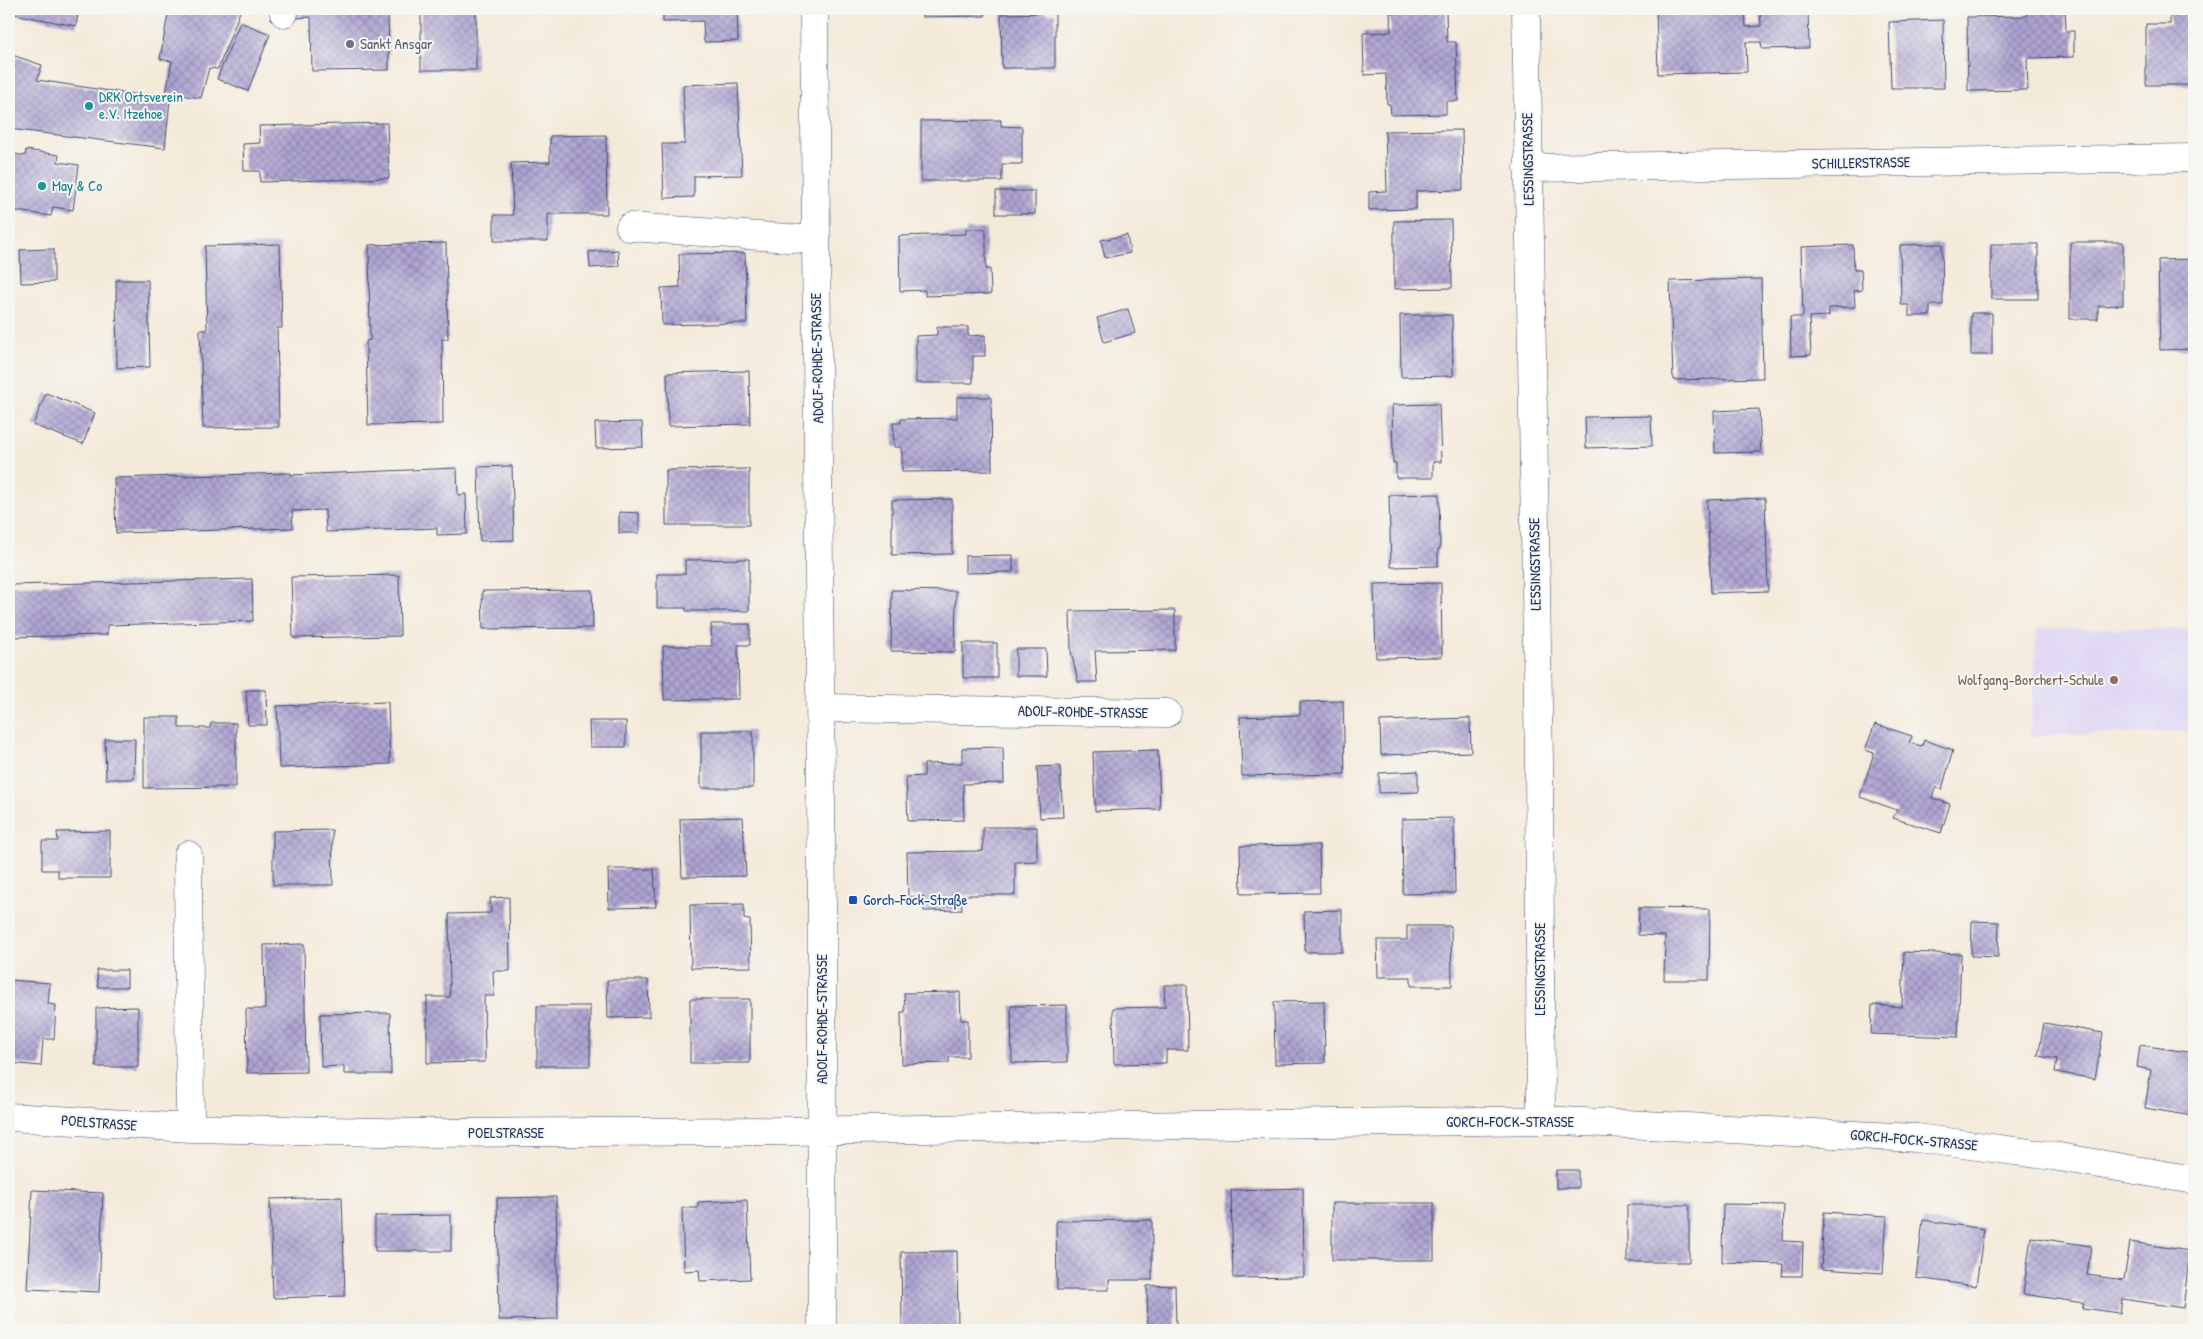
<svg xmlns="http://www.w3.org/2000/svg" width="2203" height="1339" font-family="'Patrick Hand',sans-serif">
	<defs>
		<pattern id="building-cross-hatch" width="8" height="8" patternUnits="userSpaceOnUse" patternTransform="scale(1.25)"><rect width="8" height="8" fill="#afa4d2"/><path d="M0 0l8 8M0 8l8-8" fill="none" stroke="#8e86ae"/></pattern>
	</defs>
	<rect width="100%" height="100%" fill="#f6f6f2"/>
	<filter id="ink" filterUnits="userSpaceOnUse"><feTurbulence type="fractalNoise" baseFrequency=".02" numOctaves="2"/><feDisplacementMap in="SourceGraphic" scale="10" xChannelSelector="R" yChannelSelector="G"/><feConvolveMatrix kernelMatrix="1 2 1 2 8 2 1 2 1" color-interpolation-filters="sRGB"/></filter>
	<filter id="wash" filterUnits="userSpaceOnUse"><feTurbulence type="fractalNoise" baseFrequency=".0096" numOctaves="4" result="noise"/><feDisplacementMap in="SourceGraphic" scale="20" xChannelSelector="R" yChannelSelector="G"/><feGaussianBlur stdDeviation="1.12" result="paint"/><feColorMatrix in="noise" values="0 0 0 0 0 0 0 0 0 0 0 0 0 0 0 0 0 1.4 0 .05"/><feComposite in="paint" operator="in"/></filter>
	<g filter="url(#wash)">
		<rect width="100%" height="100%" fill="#f4eada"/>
		<path fill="#ded5f5" d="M 2037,628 L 2194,629 L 2194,731 L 2030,736 Z"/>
		<g id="blocks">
			<path fill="url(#building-cross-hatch)" d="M 9,9 L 79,9 L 76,26 L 9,13 Z
				M 169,9 L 241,9 L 218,69 L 209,68 L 201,98 L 166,93 L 172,61 L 160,59 Z
				M 295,9 L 388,9 L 389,70 L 312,71 L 311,17 L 295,18 Z
				M 421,9 L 476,9 L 476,70 L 421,70 Z
				M 663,9 L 737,9 L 738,41 L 704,42 L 703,21 L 663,22 Z
				M 921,9 L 985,9 L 985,16 L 922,17 Z
				M 1656,9 L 1745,9 L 1746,27 L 1761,26 L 1760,10 L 1808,9 L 1809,48 L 1762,49 L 1761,42 L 1746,42 L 1747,72 L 1658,74 Z
				M 2027,9 L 2065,9 L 2066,31 L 2074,31 L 2074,57 L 2027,58 L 2028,90 L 1968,91 L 1967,17 L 2027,16 Z
				M 2170,9 L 2194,9 L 2194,85 L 2146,85 L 2146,24 L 2170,24 Z
				M 1446,12 L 1447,42 L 1456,42 L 1458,101 L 1446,101 L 1446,114 L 1391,115 L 1390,104 L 1387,104 L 1386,74 L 1364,75 L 1363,33 L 1391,32 L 1390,13 Z
				M 1055,13 L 1055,68 L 1002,68 L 1001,14 Z
				M 1943,20 L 1944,88 L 1891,88 L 1889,22 Z
				M 240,22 L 270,34 L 248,91 L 217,79 Z
				M 9,54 L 42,65 L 37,80 L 170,100 L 165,148 L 9,129 L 16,114 L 9,112 Z
				M 738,83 L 742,175 L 694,176 L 694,197 L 664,198 L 662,144 L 685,144 L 683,85 Z
				M 1001,120 L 1001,126 L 1022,127 L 1022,164 L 1002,164 L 1002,181 L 921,181 L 921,121 Z
				M 387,123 L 389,178 L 260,182 L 260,171 L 244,171 L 243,144 L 260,143 L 259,126 Z
				M 1462,130 L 1463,190 L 1416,191 L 1416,209 L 1369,210 L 1369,192 L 1387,191 L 1385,131 Z
				M 606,135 L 607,214 L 548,214 L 548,241 L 494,241 L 494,215 L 513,215 L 511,163 L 550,162 L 550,136 Z
				M 26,150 L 59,155 L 58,162 L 79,165 L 73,210 L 53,207 L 51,216 L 9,210 L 9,153 L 25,156 Z
				M 996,191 L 1035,191 L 1035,214 L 996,214 Z
				M 1451,220 L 1452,288 L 1394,289 L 1394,221 Z
				M 966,229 L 986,229 L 986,269 L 990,269 L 991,294 L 925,296 L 925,290 L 900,291 L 899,236 L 966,234 Z
				M 1127,235 L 1130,253 L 1105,258 L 1101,240 Z
				M 2070,242 L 2123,242 L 2123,305 L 2098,306 L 2098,319 L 2070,319 Z
				M 446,243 L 448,339 L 442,339 L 443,424 L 368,425 L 366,341 L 370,340 L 369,245 Z
				M 280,244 L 282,328 L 277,328 L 279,427 L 203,428 L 200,330 L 207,330 L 205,246 Z
				M 1942,244 L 1943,305 L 1930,305 L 1930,316 L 1909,316 L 1909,305 L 1901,305 L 1900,245 Z
				M 1991,244 L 2038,244 L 2038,299 L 1991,299 Z
				M 1853,245 L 1854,270 L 1861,270 L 1862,290 L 1854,291 L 1855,307 L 1829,308 L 1829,316 L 1809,317 L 1811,355 L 1791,356 L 1790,317 L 1803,317 L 1801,247 Z
				M 54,249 L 54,282 L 21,283 L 20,250 Z
				M 618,250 L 619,266 L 590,268 L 589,252 Z
				M 745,253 L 747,323 L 662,325 L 661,288 L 680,287 L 679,254 Z
				M 2194,259 L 2194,349 L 2160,350 L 2158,260 Z
				M 1761,279 L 1763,378 L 1673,380 L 1670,281 Z
				M 116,280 L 148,280 L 150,367 L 117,368 Z
				M 1128,309 L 1135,333 L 1104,342 L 1097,318 Z
				M 1971,313 L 1992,313 L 1992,355 L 1971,355 Z
				M 1400,315 L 1452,315 L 1453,376 L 1401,377 Z
				M 937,327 L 968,327 L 968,336 L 985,335 L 985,356 L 973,356 L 973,383 L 916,383 L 916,336 L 937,335 Z
				M 749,371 L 750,424 L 668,426 L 667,373 Z
				M 46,393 L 95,413 L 83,444 L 33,425 Z
				M 957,397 L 991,397 L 992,471 L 902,472 L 902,447 L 894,447 L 893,423 L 901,423 L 901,419 L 957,418 Z
				M 1439,404 L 1441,462 L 1433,462 L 1433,478 L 1396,478 L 1396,463 L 1393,463 L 1392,405 Z
				M 1759,409 L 1761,452 L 1715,453 L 1714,411 Z
				M 1651,416 L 1652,446 L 1586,448 L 1585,417 Z
				M 642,422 L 643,447 L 596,448 L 595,423 Z
				M 512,466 L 514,540 L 480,541 L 478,467 Z
				M 457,468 L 458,495 L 466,494 L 467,534 L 437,535 L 437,528 L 326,532 L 325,510 L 292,511 L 293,528 L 116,533 L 114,478 L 291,473 L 291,475 Z
				M 749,469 L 749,525 L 666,525 L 666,470 Z
				M 1439,494 L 1440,549 L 1438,549 L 1438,566 L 1391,567 L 1389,495 Z
				M 1765,498 L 1768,591 L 1711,593 L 1707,500 Z
				M 952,499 L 952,554 L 892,555 L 892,500 Z
				M 619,512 L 639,513 L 639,533 L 619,533 Z
				M 1013,555 L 1013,572 L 965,573 L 965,556 Z
				M 749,559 L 749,611 L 686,611 L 686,608 L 657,608 L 657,574 L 685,574 L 685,560 Z
				M 399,575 L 400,636 L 293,638 L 291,577 Z
				M 252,579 L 253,621 L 107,625 L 107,635 L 9,637 L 9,585 Z
				M 1441,583 L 1442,657 L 1376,658 L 1374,584 Z
				M 592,590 L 593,628 L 483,629 L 482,591 Z
				M 892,590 L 956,591 L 955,652 L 891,651 Z
				M 1175,610 L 1175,650 L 1095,651 L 1097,682 L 1078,682 L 1071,651 L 1070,611 Z
				M 711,624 L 750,624 L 750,645 L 738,645 L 739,699 L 664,700 L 663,646 L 712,646 Z
				M 963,643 L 997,643 L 997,678 L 963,678 Z
				M 1016,649 L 1046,649 L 1047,676 L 1016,676 Z
				M 246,690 L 266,690 L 267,725 L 248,725 Z
				M 1343,701 L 1345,774 L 1242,776 L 1240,717 L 1300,715 L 1300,702 Z
				M 388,702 L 390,764 L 279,768 L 277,706 Z
				M 144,717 L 179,717 L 179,728 L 210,728 L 211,723 L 236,723 L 236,787 L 144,788 Z
				M 1470,718 L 1471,752 L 1381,755 L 1380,721 Z
				M 589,721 L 626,721 L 626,747 L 590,747 Z
				M 1875,724 L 1912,736 L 1909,743 L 1922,746 L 1924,740 L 1953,750 L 1942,789 L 1935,787 L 1932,798 L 1950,804 L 1941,833 L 1893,818 L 1897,810 L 1860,797 L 1874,753 L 1865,750 Z
				M 701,731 L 753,731 L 753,788 L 701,788 Z
				M 105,739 L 135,739 L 134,779 L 106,779 Z
				M 1003,747 L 1004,783 L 963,784 L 964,820 L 908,821 L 906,777 L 924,776 L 924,764 L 962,763 L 962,748 Z
				M 1158,750 L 1160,809 L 1095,811 L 1093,752 Z
				M 1060,766 L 1063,817 L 1040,818 L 1037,767 Z
				M 1418,771 L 1418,792 L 1379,793 L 1379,773 Z
				M 743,817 L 746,876 L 682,877 L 680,819 Z
				M 1454,818 L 1455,893 L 1403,894 L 1402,819 Z
				M 983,827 L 1037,827 L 1037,861 L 1015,862 L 1015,895 L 961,895 L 962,910 L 924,911 L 924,896 L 908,897 L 907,852 L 983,851 Z
				M 332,830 L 333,885 L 273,885 L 273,831 Z
				M 110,831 L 110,878 L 58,878 L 58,870 L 42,870 L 42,841 L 58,841 L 57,832 Z
				M 1319,845 L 1320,893 L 1241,894 L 1240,846 Z
				M 608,869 L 654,869 L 656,907 L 609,908 Z
				M 509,897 L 510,971 L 493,971 L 494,996 L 484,996 L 485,1062 L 427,1063 L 427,997 L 450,997 L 449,914 L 491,913 L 490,898 Z
				M 744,904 L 744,919 L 750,920 L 751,967 L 691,968 L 690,905 Z
				M 1639,908 L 1710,909 L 1709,980 L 1664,980 L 1665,936 L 1638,935 Z
				M 1342,910 L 1342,952 L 1305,952 L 1304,911 Z
				M 1972,921 L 1999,922 L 1998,957 L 1971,956 Z
				M 1407,926 L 1451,926 L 1452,986 L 1411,986 L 1411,977 L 1378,977 L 1377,940 L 1407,940 Z
				M 304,944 L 306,1072 L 247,1073 L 246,1009 L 265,1009 L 264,945 Z
				M 1904,952 L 1961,954 L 1958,1037 L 1871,1034 L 1872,1005 L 1902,1007 Z
				M 97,970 L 127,970 L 127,987 L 98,987 Z
				M 9,980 L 50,983 L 48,1004 L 56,1005 L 54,1039 L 43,1039 L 41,1066 L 9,1063 Z
				M 607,980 L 648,980 L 649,1017 L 608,1018 Z
				M 1164,985 L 1187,985 L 1188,1050 L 1166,1050 L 1166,1063 L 1114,1064 L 1113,1008 L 1165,1007 Z
				M 960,992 L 961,1020 L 968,1020 L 968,1057 L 949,1057 L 949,1063 L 902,1064 L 901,1012 L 905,1012 L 904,993 Z
				M 690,999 L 750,999 L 750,1063 L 690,1063 Z
				M 1324,1001 L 1325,1063 L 1275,1064 L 1274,1002 Z
				M 1067,1005 L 1067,1062 L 1012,1063 L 1011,1006 Z
				M 537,1006 L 590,1006 L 590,1066 L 537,1066 Z
				M 138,1007 L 138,1067 L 96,1067 L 96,1008 Z
				M 390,1013 L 391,1074 L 344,1074 L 344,1066 L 321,1067 L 320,1014 Z
				M 2044,1023 L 2103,1033 L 2095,1079 L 2055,1072 L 2057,1059 L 2038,1056 Z
				M 2140,1045 L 2194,1053 L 2192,1116 L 2145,1108 L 2151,1070 L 2137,1067 Z
				M 1556,1170 L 1578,1170 L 1578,1188 L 1556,1188 Z
				M 1303,1188 L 1304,1277 L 1233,1278 L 1231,1190 Z
				M 32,1190 L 103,1193 L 99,1292 L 27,1289 Z
				M 342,1197 L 345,1296 L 273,1298 L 270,1199 Z
				M 556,1197 L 558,1319 L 499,1320 L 497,1198 Z
				M 747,1200 L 750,1279 L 700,1281 L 699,1270 L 684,1271 L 682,1208 L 698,1208 L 698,1202 Z
				M 1332,1203 L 1434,1203 L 1434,1260 L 1332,1260 Z
				M 1723,1204 L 1784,1205 L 1783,1241 L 1803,1242 L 1802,1276 L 1782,1276 L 1783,1264 L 1722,1262 Z
				M 1627,1205 L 1689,1205 L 1689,1262 L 1627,1262 Z
				M 1824,1212 L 1887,1216 L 1883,1273 L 1821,1269 Z
				M 451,1215 L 451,1251 L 375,1251 L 375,1216 Z
				M 1152,1220 L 1152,1280 L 1109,1280 L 1109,1290 L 1057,1290 L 1056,1221 Z
				M 1923,1220 L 1984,1229 L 1976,1286 L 1916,1278 Z
				M 2031,1237 L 2091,1246 L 2087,1275 L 2124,1280 L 2130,1242 L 2190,1251 L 2183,1308 L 2122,1299 L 2120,1313 L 2082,1308 L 2084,1303 L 2023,1294 Z
				M 957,1251 L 958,1330 L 902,1330 L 901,1252 Z
				M 1175,1285 L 1176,1330 L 1148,1330 L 1147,1286 Z"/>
		</g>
	</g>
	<g filter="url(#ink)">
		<use href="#blocks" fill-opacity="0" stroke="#3c4b71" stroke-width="1"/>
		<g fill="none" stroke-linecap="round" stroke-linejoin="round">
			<defs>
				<path id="minor" d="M 814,9 L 822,909 L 822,1330
					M 1526,9 L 1539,762 L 1541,1120
					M 284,13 L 284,9
					M 1528,168 L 2194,158
					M 630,227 L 816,240
					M 820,708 L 1167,713
					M 188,855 L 190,1128
					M 9,1117 L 190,1128 L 426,1133 L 789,1131 L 1541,1120 L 1917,1138 L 2053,1156 L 2194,1180"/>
			</defs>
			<use href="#minor" stroke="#3c4b71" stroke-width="29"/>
			<use href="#minor" stroke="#fff" stroke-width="28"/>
		</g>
	</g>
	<circle fill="#6b7280" stroke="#f6f6f2" stroke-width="2" cx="350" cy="44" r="5"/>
	<g fill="#0f9aa8" stroke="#f6f6f2" stroke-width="2">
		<circle cx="89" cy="106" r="5"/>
		<circle cx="42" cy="186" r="5"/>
	</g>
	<circle fill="#8d6e63" stroke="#f6f6f2" stroke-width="2" cx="2114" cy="680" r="5"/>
	<rect fill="#1a4fb4" stroke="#f6f6f2" stroke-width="2" x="848" y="895" width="10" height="10" rx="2.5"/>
	<g text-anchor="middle" stroke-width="4" stroke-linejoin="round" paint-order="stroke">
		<g font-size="15" fill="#5b616d" stroke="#f6f6f2" text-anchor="start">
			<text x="360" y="49">Sankt Ansgar</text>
		</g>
		<g font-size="15" fill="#0d838f" stroke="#f6f6f2" text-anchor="start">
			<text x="99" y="102">DRK Ortsverein<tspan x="99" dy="17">e.V. Itzehoe</tspan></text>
			<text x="52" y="191">May &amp; Co</text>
		</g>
		<g font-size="15" fill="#1b2f5e" stroke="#f6f6f2">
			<text transform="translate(1528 159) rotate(-91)" y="5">LESSINGSTRASSE</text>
			<text transform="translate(1861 163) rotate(-1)" y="5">SCHILLERSTRASSE</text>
			<text transform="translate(817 358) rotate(-91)" y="5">ADOLF-ROHDE-STRASSE</text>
			<text transform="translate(1535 564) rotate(-91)" y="5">LESSINGSTRASSE</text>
			<text transform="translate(1083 712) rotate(1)" y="5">ADOLF-ROHDE-STRASSE</text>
			<text transform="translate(1540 969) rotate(-90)" y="5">LESSINGSTRASSE</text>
			<text transform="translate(822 1019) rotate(-90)" y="5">ADOLF-ROHDE-STRASSE</text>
			<text x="1510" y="1127">GORCH-FOCK-STRASSE</text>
			<text transform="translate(99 1123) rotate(4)" y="5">POELSTRASSE</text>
			<text x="506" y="1138">POELSTRASSE</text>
			<text transform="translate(1914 1140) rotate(5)" y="5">GORCH-FOCK-STRASSE</text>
		</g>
		<g font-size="15" fill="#785e54" stroke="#f6f6f2" text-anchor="end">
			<text x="2104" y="685">Wolfgang-Borchert-Schule</text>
		</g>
		<g font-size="15" fill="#164399" stroke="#f6f6f2" text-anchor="start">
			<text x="863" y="905">Gorch-Fock-Straße</text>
		</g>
	</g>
	<rect width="2203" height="1339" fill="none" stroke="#f6f6f2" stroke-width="30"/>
</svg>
